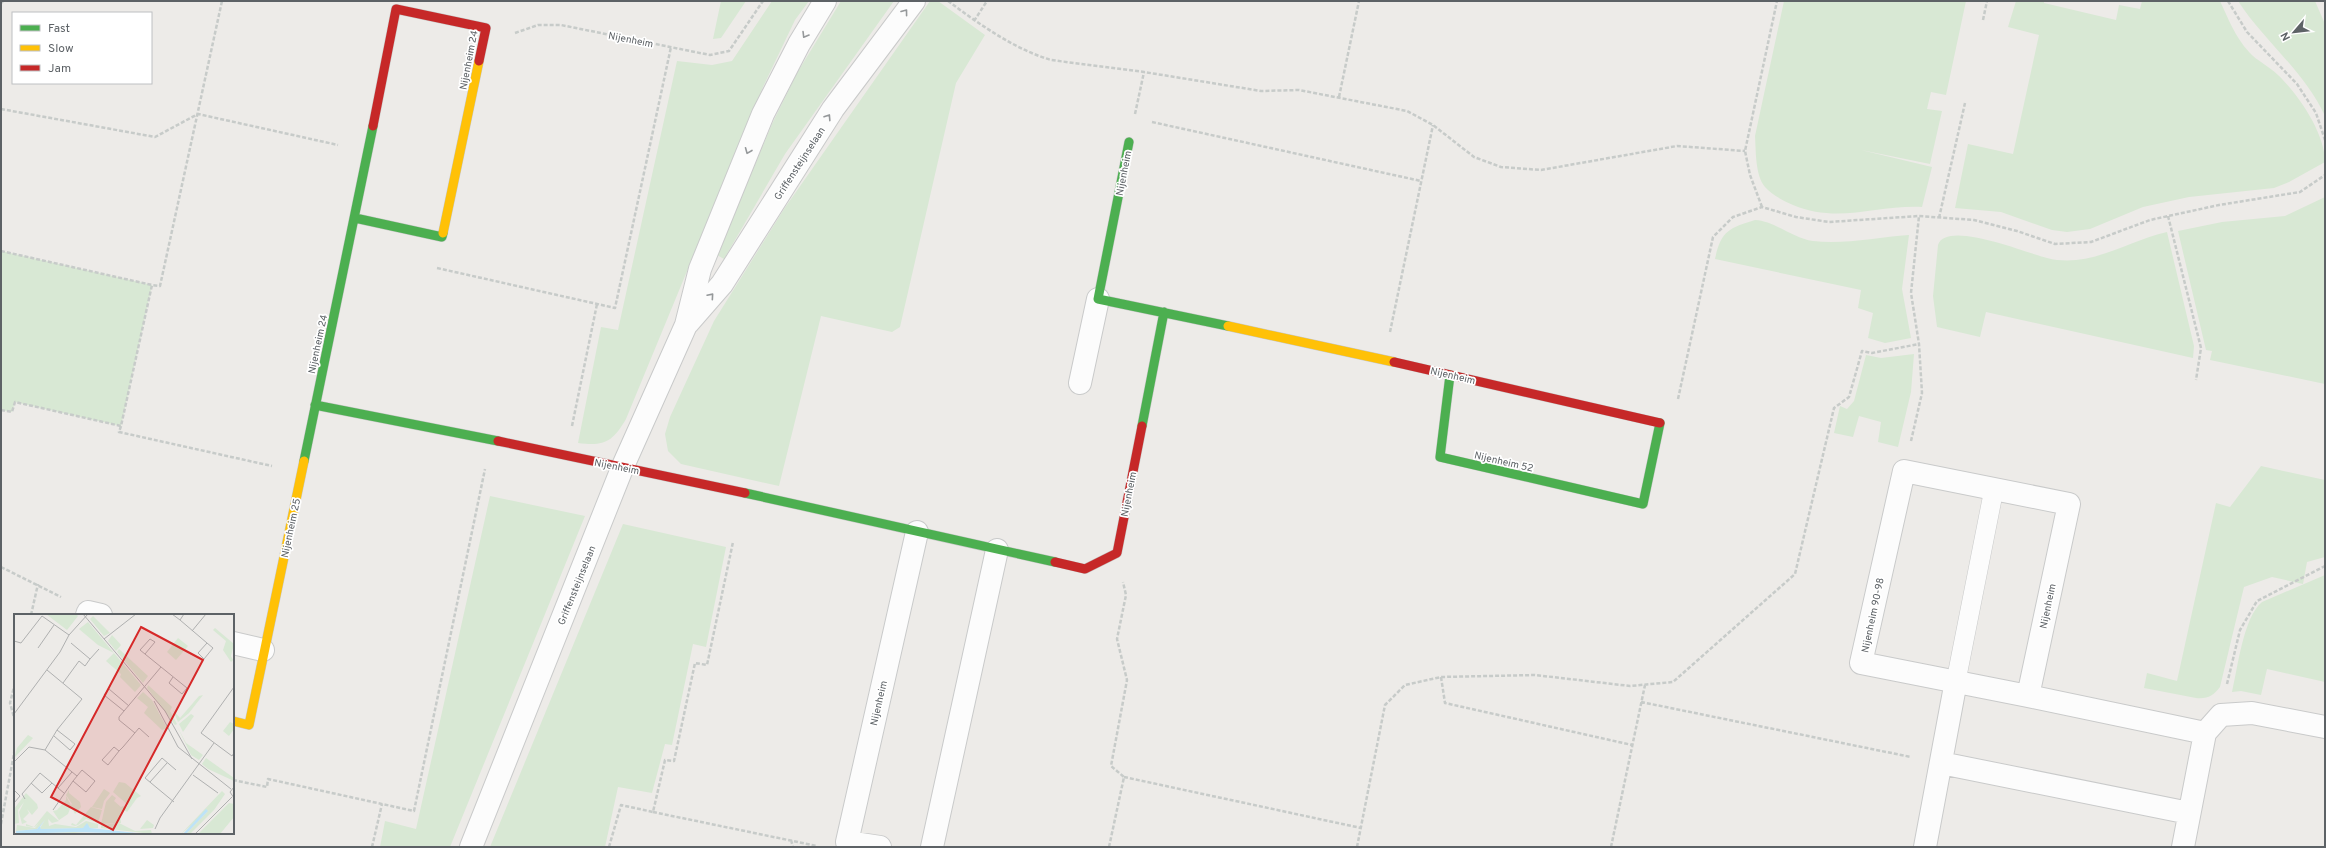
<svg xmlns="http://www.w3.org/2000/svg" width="2326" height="848" font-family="Overpass,sans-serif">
	<rect width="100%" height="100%" fill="#edebe8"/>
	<path fill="#d8e8d4" d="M 721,1 L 746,1 L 721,38 L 713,39 Z
		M 772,1 L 809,1 L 795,20 L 763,87 L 626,419 C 612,443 604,446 578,443 L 601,327 L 618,330 L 677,61 L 712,65 L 732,61 Z
		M 841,1 L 894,1 L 785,154 L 724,259 L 717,255 L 772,124 L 797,73 Z
		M 930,1 L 938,1 L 985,35 L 956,83 L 900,327 L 892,332 L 821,316 L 779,486 L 681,464 L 668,451 L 665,434 L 670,417 L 714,321 L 784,209 Z
		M 1784,1 L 1966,1 L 1946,95 L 1931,92 L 1927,109 L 1942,111 L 1930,164 L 1861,150 L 1932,167 L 1922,207 C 1876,205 1838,224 1793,205 C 1782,200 1772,195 1765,187 C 1755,175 1756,150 1755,136 Z
		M 2016,1 L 2044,1 L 2044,3 L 2116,20 L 2119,5 L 2140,9 L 2142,1 L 2220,1 C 2228,18 2235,37 2249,52 C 2257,61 2269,66 2278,75 C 2298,94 2325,133 2325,162 L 2289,182 L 2274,188 L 2189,197 L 2143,207 L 2090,229 L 2067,232 L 2052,230 L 2001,212 L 1955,208 L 1968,144 L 2013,154 L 2039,35 L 2008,27 Z
		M 2238,1 L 2315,1 L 2325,24 L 2325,116 C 2305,72 2264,41 2238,1 Z
		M 2325,197 L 2325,384 L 2210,360 L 2212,351 L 2206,350 L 2178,231 L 2222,222 L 2285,216 Z
		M 1755,220 C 1775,221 1792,238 1813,241 C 1843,245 1878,237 1909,235 L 1902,289 L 1911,338 L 1885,343 L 1868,338 L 1873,313 L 1858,308 L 1861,290 L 1715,259 C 1721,231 1729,228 1755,220 Z
		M 2167,232 L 2194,346 L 2193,358 L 1986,312 L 1980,337 L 1937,327 L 1933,296 L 1938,245 C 1946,219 2029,254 2047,258 C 2089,269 2127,241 2167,232 Z
		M 1,251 L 152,285 L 121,426 L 15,402 L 12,412 L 1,410 Z
		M 1914,354 L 1911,392 L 1898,447 L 1878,442 L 1881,422 L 1859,416 L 1853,437 L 1834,433 L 1840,406 L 1847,409 L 1854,401 L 1866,355 L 1881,358 Z
		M 2261,466 L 2325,480 L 2325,557 L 2307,562 L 2303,584 L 2272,577 L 2244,587 L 2220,687 C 2213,696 2208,699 2196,698 L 2144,688 L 2147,673 L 2177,681 L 2216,503 L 2230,507 Z
		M 490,496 L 585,516 L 450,847 L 380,847 L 385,821 L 416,829 Z
		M 623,524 L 726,547 L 706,647 L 693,644 L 672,745 L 665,744 L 652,793 L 618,787 L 605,847 L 490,847 Z
		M 2325,575 L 2325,682 L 2267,669 L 2261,695 L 2241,691 L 2232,692 C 2238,667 2243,618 2262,602 Z"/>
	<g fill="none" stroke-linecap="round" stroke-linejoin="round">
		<defs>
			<path id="lane" d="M 1956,681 L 1994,489"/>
			<path id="street" d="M 688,323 L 722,284 L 833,109 L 914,1
				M 1080,383 L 1098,299
				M 87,615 L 88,612 L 101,615
				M 233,643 L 263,650
				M 2028,696 L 1861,663 L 1904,471 L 2069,504 L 2028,696 L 2205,733
				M 1941,763 L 2189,813
				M 471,847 L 623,466 L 686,325 L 700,269 L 763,114 L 799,44 L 825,1
				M 880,847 L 847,842 L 917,532
				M 932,847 L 997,550
				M 1925,847 L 1956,681
				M 2183,847 L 2205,733 L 2221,715 L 2252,713 L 2325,727"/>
			<path id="fast" d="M 1129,142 L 1098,299 L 1228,326
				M 355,218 L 442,237 L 443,233
				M 1450,375 L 1440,457 L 1643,504 L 1660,423
				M 315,405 L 498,441
				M 1142,426 L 1164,312
				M 304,461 L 373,126
				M 745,493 L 1055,562"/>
			<path id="slow" d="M 443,233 L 479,61
				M 1228,326 L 1394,362
				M 233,721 L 249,725 L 304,461"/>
			<path id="jam" d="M 373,126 L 396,9 L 486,28 L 479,61
				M 1394,362 L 1660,423
				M 498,441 L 745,493
				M 1055,562 L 1085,569 L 1117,553 L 1142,426"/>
		</defs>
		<use href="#lane" stroke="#c9caca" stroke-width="20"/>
		<use href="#street" stroke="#c9caca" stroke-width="24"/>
		<use href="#fast" stroke="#c7c8c7" stroke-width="10"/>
		<use href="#slow" stroke="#c7c8c7" stroke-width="10"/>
		<use href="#jam" stroke="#c7c8c7" stroke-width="10"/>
		<path stroke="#c7cbc9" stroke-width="2.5" stroke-dasharray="4 2" stroke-linecap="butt" d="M 948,1 C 979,24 1014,49 1051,60 L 1144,72 L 1261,91 L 1299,90 L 1407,111 L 1433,125 L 1474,157 L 1501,167 L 1541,170 L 1677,146 L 1745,151
			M 2228,1 L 2247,32 L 2297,84 L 2316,113 L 2325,140
			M 1,3 L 3,1
			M 1983,20 L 1987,1
			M 974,21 L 987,1
			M 515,33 L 538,25 L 561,25 L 710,55 L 729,51 L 763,1
			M 1339,97 L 1359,1
			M 1,109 L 155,137 L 198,114 L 338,145
			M 1135,114 L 1144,72
			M 1152,122 L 1421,181
			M 1762,207 L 1750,175 L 1745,151 L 1777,1
			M 2168,216 L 2201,348 L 2196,380
			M 1939,218 L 1965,103
			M 1,251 L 152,285
			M 437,268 L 615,308 L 671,47
			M 1390,332 L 1433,125
			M 1678,399 L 1713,237 L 1733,217 L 1762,207 L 1796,217 L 1829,222 L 1919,216 L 1974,220 L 2017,231 L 2055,244 L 2091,242 L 2150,220 L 2219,205 L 2300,192 L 2325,175
			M 1,410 L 12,412 L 15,402 L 121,426 L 152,285 L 160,286 L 222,1
			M 121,426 L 119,432 L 272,466
			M 572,426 L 597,304
			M 1911,441 L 1922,393 L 1919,344 L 1911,293 L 1919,216
			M 1,567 L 61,597
			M 31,615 L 38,584
			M 1441,677 L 1445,703 L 1632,745
			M 15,683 L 10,703 L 15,721
			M 2227,684 L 2240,630 L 2257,601 L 2325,566
			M 1641,702 L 1911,757
			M 1124,777 L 1361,828
			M 233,780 L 267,787 L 268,779 L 414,811 L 485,469
			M 653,812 L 817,846
			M 1,824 L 15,748
			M 791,840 L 793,847
			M 372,847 L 382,804
			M 609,847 L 621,805 L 653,812 L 665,760 L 674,761 L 695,663 L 707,665 L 733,542
			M 1109,847 L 1124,777 L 1111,766 L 1127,680 L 1117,639 L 1126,595 L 1123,582
			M 1357,847 L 1385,705 L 1405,685 L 1441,677 L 1535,675 L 1630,686 L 1673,682 L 1795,574 L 1834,408 L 1849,397 L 1862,351 L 1872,353 L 1919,344
			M 1611,847 L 1645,685"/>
		<use href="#lane" stroke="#fcfcfc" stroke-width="19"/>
		<use href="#street" stroke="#fcfcfc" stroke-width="22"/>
		<use href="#fast" stroke="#4caf50" stroke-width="9"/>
		<use href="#slow" stroke="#ffc107" stroke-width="9"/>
		<use href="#jam" stroke="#c62828" stroke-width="9"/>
	</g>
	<defs><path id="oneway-chevron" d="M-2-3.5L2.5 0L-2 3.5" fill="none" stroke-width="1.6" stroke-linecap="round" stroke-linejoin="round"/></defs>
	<g stroke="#95989a">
		<use href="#oneway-chevron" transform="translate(905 12) rotate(-53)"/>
		<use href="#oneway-chevron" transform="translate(805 35) rotate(121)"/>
		<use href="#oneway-chevron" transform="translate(828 117) rotate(-57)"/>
		<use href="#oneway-chevron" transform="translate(748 151) rotate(112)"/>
		<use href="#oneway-chevron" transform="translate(711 296) rotate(-49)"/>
	</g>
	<g text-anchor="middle" stroke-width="3.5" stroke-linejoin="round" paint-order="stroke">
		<g font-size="10" fill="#5d6266" stroke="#fff">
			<text transform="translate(631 39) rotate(11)" y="4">Nijenheim</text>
			<text transform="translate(468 60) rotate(-79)" y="4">Nijenheim 24</text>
			<text transform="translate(799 163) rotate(-57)" y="4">Griffensteijnselaan</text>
			<text transform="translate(1123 173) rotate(-79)" y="4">Nijenheim</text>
			<text transform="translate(317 344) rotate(-78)" y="4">Nijenheim 24</text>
			<text transform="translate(1453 375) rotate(13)" y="4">Nijenheim</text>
			<text transform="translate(1504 461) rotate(13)" y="4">Nijenheim 52</text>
			<text transform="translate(617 466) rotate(11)" y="4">Nijenheim</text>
			<text transform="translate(1128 494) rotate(-79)" y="4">Nijenheim</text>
			<text transform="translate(290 528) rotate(-78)" y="4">Nijenheim 25</text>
			<text transform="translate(576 585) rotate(-68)" y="4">Griffensteijnselaan</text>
			<text transform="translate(2047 606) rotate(-78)" y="4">Nijenheim</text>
			<text transform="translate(1872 615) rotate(-78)" y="4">Nijenheim 90-98</text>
			<text transform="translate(878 703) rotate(-77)" y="4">Nijenheim</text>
		</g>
	</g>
	<g transform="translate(14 614)">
		<rect width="220" height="220" fill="#edebe8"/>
		<path d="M 32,0 L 62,0 L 64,2 L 53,16 ZM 79,2 L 96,19 L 90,22 L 76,5 ZM 74,8 L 100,39 L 84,31 L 65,15 ZM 201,14 L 220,30 L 217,42 L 219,46 L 217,48 L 209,36 L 212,27 L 199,16 ZM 98,21 L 107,31 L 102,37 L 94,27 ZM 164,24 L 174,32 L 162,46 L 153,38 ZM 105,35 L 134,62 L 129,69 L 103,38 ZM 100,39 L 127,71 L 121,78 L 106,63 L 107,60 L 92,47 ZM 134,71 L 158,93 L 156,97 L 163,110 L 161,111 L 133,74 ZM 129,78 L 138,86 L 153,114 L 148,116 L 130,99 L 134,93 L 123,84 ZM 189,81 L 175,99 L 164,108 L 159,96 L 166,104 L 185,82 ZM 177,100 L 180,102 L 169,118 L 165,110 ZM 216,108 L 220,110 L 220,115 L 215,122 L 209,117 ZM 163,112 L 172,129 L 189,141 L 185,146 L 177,141 ZM 14,121 L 19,124 L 0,144 L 3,134 ZM 192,144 L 220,164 L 220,167 L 194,155 L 188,150 ZM 105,168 L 111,169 L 127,182 L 123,184 L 113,198 L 109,195 L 106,200 L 107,209 L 87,210 L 92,188 L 98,181 L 102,184 L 100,187 L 107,193 L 109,192 L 112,194 L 114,191 L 99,178 ZM 90,175 L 96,179 L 90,187 L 88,195 L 78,193 ZM 55,176 L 55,179 L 66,188 L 67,193 L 61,200 L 57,192 L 54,200 L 45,206 L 39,197 L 43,196 L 52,186 L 52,182 L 57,191 L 58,190 L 52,181 ZM 208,177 L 211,180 L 200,196 L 176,220 L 172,220 L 195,196 L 167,220 ZM 12,179 L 23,190 L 24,194 L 18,201 L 13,195 L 15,199 L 9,205 L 13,208 L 8,210 L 5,198 L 10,188 L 4,196 L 5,209 L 0,210 L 0,195 ZM 215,189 L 220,190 L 220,203 L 206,220 L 184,220 ZM 77,193 L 88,196 L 84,209 L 72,205 L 64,211 L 61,212 L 57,211 L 58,209 L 62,211 ZM 33,197 L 45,207 L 38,209 L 34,205 L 35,212 L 41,210 L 62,213 L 72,207 L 84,210 L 84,214 L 76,214 L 75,212 L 69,214 L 27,215 L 26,214 L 31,206 L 23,215 L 2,217 L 3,211 L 21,214 L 25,209 L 21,213 L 18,213 L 12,212 L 12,210 L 20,213 ZM 133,206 L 140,211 L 139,214 L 126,215 ZM 105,209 L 121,217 L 137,216 L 138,220 L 87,214 L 87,211 ZM 60,218 L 84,220 L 28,220 L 32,219 Z" fill="#d8e8d4"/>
		<path d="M 192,195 L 194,197 L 172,220 L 169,220 ZM 31,206 L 26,213 L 27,215 L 69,214 L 73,209 L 76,214 L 132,220 L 60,218 L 2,220 L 2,217 L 23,215 Z" fill="#bde3f7"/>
		<path fill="none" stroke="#afb0b0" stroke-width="1" d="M 69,0 L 151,97 L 178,145M 158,0 L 166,6 L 170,0M 166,6 L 193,29 L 184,39 L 190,45 L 199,34 L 193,29M 178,17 L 192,0M 90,25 L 122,0M 0,27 L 7,29 L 28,2 L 55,21M 24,34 L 40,11M 131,40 L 141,28 L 136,25 L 126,36 L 173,74 L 168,80 L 155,69 L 159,63M 76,45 L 85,35M 33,56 L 68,85 L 43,116 L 61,130 L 56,136 L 40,122M 49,69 L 65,47 L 71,52 L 76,45 L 57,29M 220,73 L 187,119 L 218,142 L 220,139M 140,87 L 164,133 L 217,175M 110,97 L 90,81 L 95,75 L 115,92M 0,100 L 46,38 L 55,21 L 74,0M 121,119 L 105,106 L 105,103 L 147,53M 31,136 L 43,116M 105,137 L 100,133 L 88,146 L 94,151 L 105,137 L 109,133 L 125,114 L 135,123M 0,148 L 15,133 L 31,136 L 63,162M 179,161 L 204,179M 136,168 L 153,149M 17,169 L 28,179 L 38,169M 44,174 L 58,158M 0,176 L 6,182 L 0,189M 220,184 L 216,178 L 220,173M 11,185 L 8,180 L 26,159 L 50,179M 160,188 L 131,164 L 148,144 L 162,156M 39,196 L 59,167 L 72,178 L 81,167 L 68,156 L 59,167M 141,215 L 146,204 L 200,129M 181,220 L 218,183"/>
		<path fill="#d62828" fill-opacity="0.15" stroke="#d62828" stroke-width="2" d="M 127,13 L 189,46 L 99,216 L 37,183 Z"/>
		<rect width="220" height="220" fill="none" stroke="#5d6266" stroke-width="2"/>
	</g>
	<rect width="2326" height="848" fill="none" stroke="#5d6266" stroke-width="4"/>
	<rect x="12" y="12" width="140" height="72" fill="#ffffff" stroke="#bec0c2"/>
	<rect x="20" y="25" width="20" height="6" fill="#4caf50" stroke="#bec0c2"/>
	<text x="48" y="32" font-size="12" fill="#5d6266">Fast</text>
	<rect x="20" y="45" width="20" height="6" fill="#ffc107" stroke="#bec0c2"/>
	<text x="48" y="52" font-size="12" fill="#5d6266">Slow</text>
	<rect x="20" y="65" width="20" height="6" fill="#c62828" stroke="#bec0c2"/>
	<text x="48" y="72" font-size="12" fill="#5d6266">Jam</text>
	<g transform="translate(2294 32) rotate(242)" stroke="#ffffff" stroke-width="3" paint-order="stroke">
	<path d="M0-3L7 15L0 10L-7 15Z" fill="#5d6266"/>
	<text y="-6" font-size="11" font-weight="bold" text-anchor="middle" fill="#5d6266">N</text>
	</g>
</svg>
